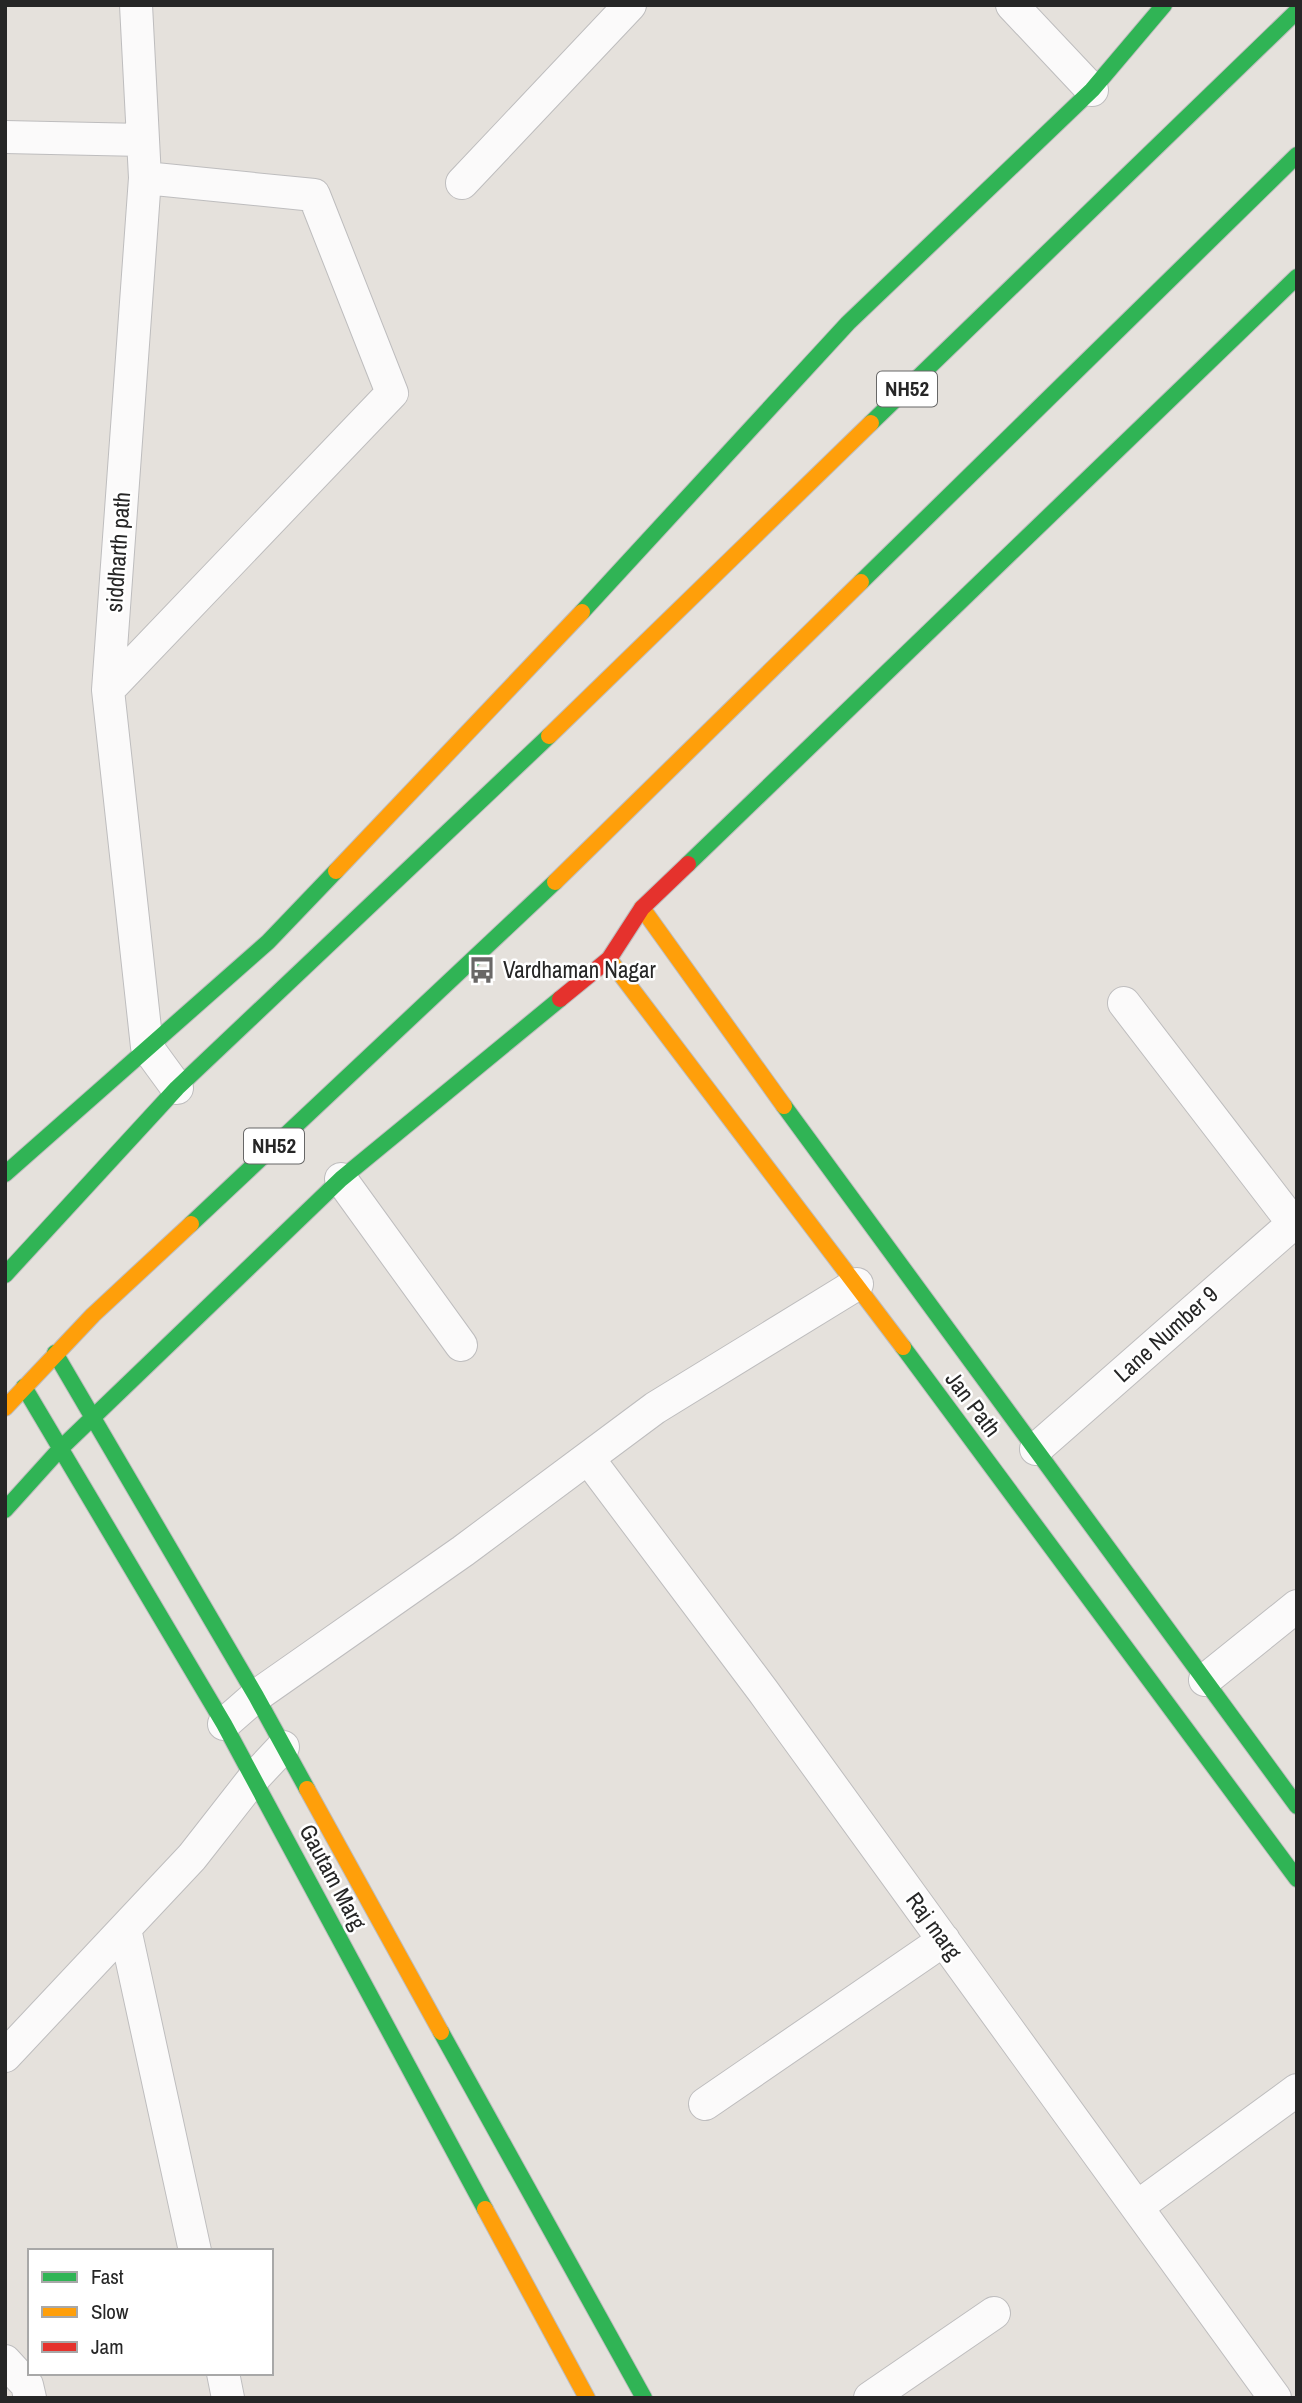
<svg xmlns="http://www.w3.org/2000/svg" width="1302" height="2403" font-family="'Archivo Narrow',sans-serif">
	<rect width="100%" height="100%" fill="#e5e1dc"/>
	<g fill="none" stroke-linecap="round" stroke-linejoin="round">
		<defs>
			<path id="street" d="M 136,5 L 145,178 L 108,690 L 147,1047 L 177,1088
				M 1012,5 L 1092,90
				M 5,137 L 143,140
				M 462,183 L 630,5
				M 108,690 L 392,393 L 314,195 L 145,178
				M 1124,1003 L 1293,1223
				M 341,1179 L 461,1345
				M 1036,1449 L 1297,1220
				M 588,1458 L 763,1691 L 1275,2398
				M 1205,1680 L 1297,1606
				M 224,1724 L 256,1696 L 463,1551 L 655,1408 L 857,1284
				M 125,1929 L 195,2251
				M 5,2056 L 192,1857 L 253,1779 L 283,1747
				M 705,2104 L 944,1940
				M 1137,2207 L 1297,2090
				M 5,2361 L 27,2385 L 30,2398
				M 223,2373 L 228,2398
				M 870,2398 L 994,2313"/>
			<path id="fast" d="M 871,423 L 1297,11
				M 861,582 L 1297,155
				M 582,612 L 848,323 L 1092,90 L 1164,5
				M 688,864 L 1297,277
				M 784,1106 L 1297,1806
				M 5,1174 L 268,942 L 336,871
				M 191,1224 L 555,882
				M 5,1275 L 177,1088 L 549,736
				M 903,1347 L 1297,1879
				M 55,1353 L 256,1696 L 307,1789
				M 24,1387 L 224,1724 L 485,2209
				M 5,1510 L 60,1449 L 341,1179 L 560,999
				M 441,2032 L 644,2398"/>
			<path id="slow" d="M 549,736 L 871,423
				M 336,871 L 582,612
				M 555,882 L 861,582
				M 642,908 L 784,1106
				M 609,959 L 903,1347
				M 5,1408 L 93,1315 L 191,1224
				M 307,1789 L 441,2032
				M 485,2209 L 587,2398"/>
			<path id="jam" d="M 560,999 L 609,959 L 642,908 L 688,864"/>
		</defs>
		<use href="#street" stroke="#bebdbe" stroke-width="34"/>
		<use href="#fast" stroke="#bebdbe" stroke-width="18"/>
		<use href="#slow" stroke="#bebdbe" stroke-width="18"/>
		<use href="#jam" stroke="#bebdbe" stroke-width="18"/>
		<use href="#street" stroke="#fbfafa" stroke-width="32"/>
		<use href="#fast" stroke="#30b455" stroke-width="16"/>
		<use href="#slow" stroke="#ff9f0a" stroke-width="16"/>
		<use href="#jam" stroke="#e5322d" stroke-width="16"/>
	</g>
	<defs>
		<symbol id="bus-bare" viewBox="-9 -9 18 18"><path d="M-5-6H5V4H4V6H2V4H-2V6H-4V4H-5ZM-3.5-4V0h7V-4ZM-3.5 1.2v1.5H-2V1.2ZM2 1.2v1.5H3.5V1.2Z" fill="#696766" stroke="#fff" stroke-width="2.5" paint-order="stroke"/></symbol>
	</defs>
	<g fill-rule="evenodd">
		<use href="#bus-bare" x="463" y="951" width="38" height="38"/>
	</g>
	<g text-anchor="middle" stroke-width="5" stroke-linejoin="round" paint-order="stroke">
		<g fill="#fff" stroke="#676767" stroke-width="2">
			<rect x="877" y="371.5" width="60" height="35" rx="5"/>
			<rect x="244" y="1128.5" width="60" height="35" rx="5"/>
		</g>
		<g font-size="21" font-weight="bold" fill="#262626">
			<text x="907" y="396">NH52</text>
			<text x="274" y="1153">NH52</text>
		</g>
		<g font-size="23" fill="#262626" stroke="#fff">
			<text transform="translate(118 552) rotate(-86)" y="8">siddharth path</text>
			<text transform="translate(1166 1334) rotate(-42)" y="8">Lane Number 9</text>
			<text transform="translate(973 1404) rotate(53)" y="8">Jan Path</text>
			<text transform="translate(333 1877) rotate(62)" y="8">Gautam Marg</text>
			<text transform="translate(934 1926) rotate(54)" y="8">Raj marg</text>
		</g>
		<g font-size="23" fill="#262626" stroke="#fff" text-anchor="start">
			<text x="503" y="978">Vardhaman Nagar</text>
		</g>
	</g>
	<rect width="1302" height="2403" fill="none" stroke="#262626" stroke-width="14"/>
	<rect x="28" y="2249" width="245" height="126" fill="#ffffff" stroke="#a8a8a8" stroke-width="2"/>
	<rect x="42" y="2272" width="35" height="10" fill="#30b455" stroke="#a8a8a8" stroke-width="2"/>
	<text x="91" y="2284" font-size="21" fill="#262626">Fast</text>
	<rect x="42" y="2307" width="35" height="10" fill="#ff9f0a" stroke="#a8a8a8" stroke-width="2"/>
	<text x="91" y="2319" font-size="21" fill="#262626">Slow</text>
	<rect x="42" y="2342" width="35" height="10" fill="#e5322d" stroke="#a8a8a8" stroke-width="2"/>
	<text x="91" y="2354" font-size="21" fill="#262626">Jam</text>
</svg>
